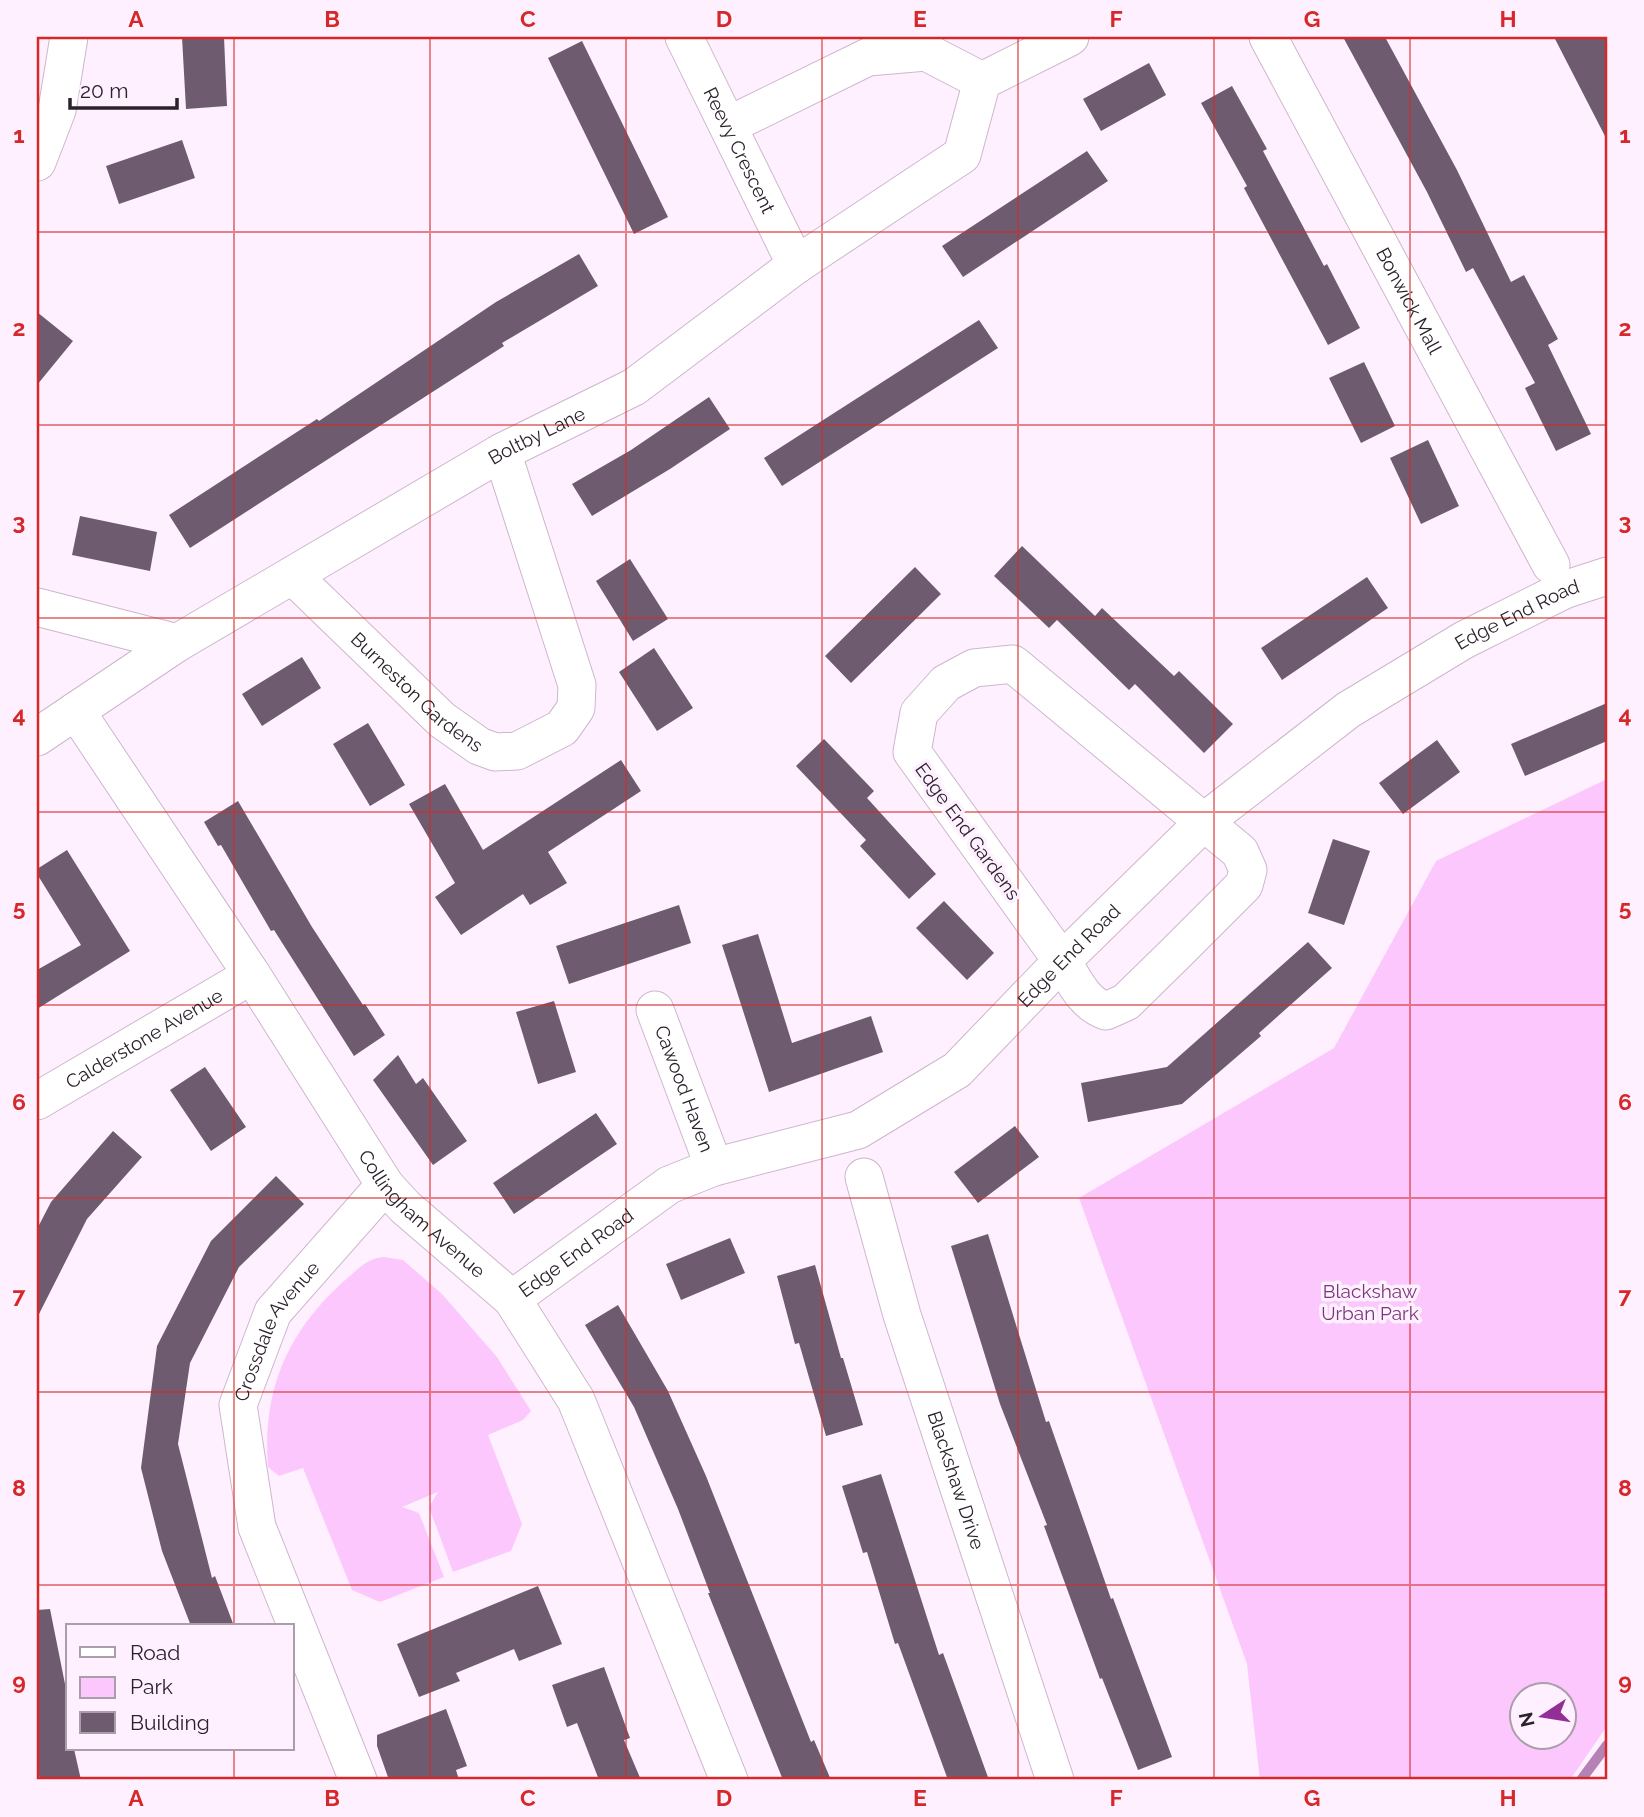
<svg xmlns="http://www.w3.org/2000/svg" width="1644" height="1817" font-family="Raleway,sans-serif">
	<rect width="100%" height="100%" fill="#fff0ff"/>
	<path fill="#fcc7fc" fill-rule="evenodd" d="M 1607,779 L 1607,1726 L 1570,1780 L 1260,1780 L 1247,1664 L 1079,1198 L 1334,1048 L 1436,861 ZM 1522,1694 L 1564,1694 L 1564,1736 L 1522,1736 Z
		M 384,1257 L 403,1260 L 442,1294 L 497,1357 L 531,1411 L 523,1420 L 488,1435 L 522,1524 L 511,1551 L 453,1572 L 429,1507 L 438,1492 L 402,1507 L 419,1513 L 444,1577 L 380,1602 L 352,1590 L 303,1468 L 279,1476 L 268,1467 C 262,1391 287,1332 344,1281 C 357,1270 367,1258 384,1257 Z"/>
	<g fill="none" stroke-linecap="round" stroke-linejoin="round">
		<path stroke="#b582b6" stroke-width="10" d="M 1581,1780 L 1607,1745"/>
	</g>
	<path fill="#6f5b70" d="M 182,37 L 224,37 L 227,106 L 186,109 Z
		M 1343,37 L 1385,37 L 1457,170 L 1511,282 L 1524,275 L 1558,339 L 1548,345 L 1591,434 L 1556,451 L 1525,388 L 1535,383 L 1473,268 L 1466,272 L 1427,192 Z
		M 1554,37 L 1607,37 L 1607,140 Z
		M 582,41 L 668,217 L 634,234 L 548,58 Z
		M 1149,63 L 1166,95 L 1101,131 L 1083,99 Z
		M 1232,86 L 1267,149 L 1263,151 L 1324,266 L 1327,264 L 1360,328 L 1328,345 L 1244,188 L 1247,186 L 1201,103 Z
		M 182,140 L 195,178 L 119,204 L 106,166 Z
		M 1087,151 L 1108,181 L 963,277 L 942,246 Z
		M 579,254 L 598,286 L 502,343 L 504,346 L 190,548 L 169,515 L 317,419 L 319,421 L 496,302 Z
		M 37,312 L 73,341 L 37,385 Z
		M 979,320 L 998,348 L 782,486 L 764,458 Z
		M 1364,362 L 1395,426 L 1361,443 L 1329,378 Z
		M 709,397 L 730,429 L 670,469 L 592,516 L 572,484 L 631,450 Z
		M 1428,440 L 1459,506 L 1421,524 L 1390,458 Z
		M 80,516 L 157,532 L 150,571 L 72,555 Z
		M 1022,546 L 1095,616 L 1102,608 L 1174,676 L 1179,671 L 1233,724 L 1204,753 L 1135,684 L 1129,690 L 1057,620 L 1049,628 L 994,576 Z
		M 630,559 L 668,619 L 633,641 L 596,581 Z
		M 915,567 L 941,594 L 851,683 L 825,656 Z
		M 1367,577 L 1388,608 L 1282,680 L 1261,648 Z
		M 654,648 L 693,708 L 657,731 L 619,672 Z
		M 302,657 L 321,688 L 262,726 L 242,694 Z
		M 1607,703 L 1607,741 L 1525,776 L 1511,744 Z
		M 368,723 L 405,785 L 370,806 L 333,744 Z
		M 824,739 L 874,791 L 867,798 L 936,874 L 909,899 L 860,846 L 866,840 L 796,766 Z
		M 1437,740 L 1460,772 L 1403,814 L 1379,783 Z
		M 621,760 L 641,791 L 548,852 L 567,883 L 530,905 L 523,894 L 461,935 L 435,897 L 455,883 L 409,804 L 445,784 L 483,850 Z
		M 238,801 L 312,927 L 363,1005 L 365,1004 L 385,1035 L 354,1056 L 274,930 L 271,931 L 221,845 L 218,846 L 204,822 Z
		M 1333,839 L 1370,851 L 1344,925 L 1308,913 Z
		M 67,850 L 130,951 L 37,1009 L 37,970 L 81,945 L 37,874 L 37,869 Z
		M 944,901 L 994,953 L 967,980 L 916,928 Z
		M 679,905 L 691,943 L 569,984 L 556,946 Z
		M 758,934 L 792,1043 L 871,1016 L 883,1052 L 769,1092 L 722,945 Z
		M 1308,942 L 1332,968 L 1259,1033 L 1261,1036 L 1182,1104 L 1088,1122 L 1081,1083 L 1167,1067 Z
		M 554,1001 L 576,1072 L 538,1084 L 516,1012 Z
		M 398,1055 L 416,1084 L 423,1078 L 467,1141 L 433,1165 L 373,1080 Z
		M 205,1067 L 246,1127 L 211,1151 L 170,1090 Z
		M 596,1113 L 617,1144 L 514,1214 L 493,1183 Z
		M 1015,1126 L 1039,1157 L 978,1203 L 954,1172 Z
		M 113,1131 L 142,1157 L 87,1219 L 37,1318 L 37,1229 L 51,1202 Z
		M 276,1176 L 304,1204 L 239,1267 L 190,1363 L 178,1444 L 212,1578 L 215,1576 L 234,1626 L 191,1626 L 162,1551 L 141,1468 L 157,1346 L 211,1241 Z
		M 988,1234 L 1046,1422 L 1049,1421 L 1111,1599 L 1113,1598 L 1172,1757 L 1138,1770 L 1102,1678 L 1100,1679 L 1044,1526 L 1047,1525 L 1000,1404 L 951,1246 Z
		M 730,1238 L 745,1273 L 681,1300 L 666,1264 Z
		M 815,1265 L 841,1358 L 843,1358 L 863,1425 L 826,1436 L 799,1343 L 795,1344 L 777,1276 Z
		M 618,1305 L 668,1391 L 706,1476 L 811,1742 L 814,1740 L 831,1780 L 783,1780 L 708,1593 L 710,1593 L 678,1509 L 634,1407 L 585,1325 Z
		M 881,1474 L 939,1655 L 943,1653 L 989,1780 L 948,1780 L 898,1643 L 895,1644 L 867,1552 L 863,1553 L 842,1486 Z
		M 538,1586 L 562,1644 L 519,1661 L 514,1649 L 456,1673 L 460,1681 L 419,1697 L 397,1644 Z
		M 50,1609 L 68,1699 L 68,1749 L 74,1749 L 81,1780 L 40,1780 L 37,1765 L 37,1610 Z
		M 604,1667 L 630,1738 L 624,1740 L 641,1780 L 599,1780 L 577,1723 L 567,1727 L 552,1685 Z
		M 446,1709 L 467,1766 L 456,1770 L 459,1780 L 389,1780 L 377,1746 L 377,1735 Z"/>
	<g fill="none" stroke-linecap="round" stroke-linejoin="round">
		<defs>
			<g id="minor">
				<path id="s1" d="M 684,37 L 796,265"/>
				<path id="s2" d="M 1268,37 L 1551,565"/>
				<path d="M 729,125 L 868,57 L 926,52 L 982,81"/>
				<path d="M 37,162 L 57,110 L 69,37"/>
				<path id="s3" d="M 293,576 L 442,720 L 479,746 L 495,752 L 517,751 L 562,728 L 576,708 L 577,685 L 502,452"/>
				<path d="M 37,607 L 177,643"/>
				<path d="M 1013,664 L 1240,852 L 1248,870 L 1244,885 L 1175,954 L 1126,1002 L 1106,1011 C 1083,1003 1074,980 1062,961 L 912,752 L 919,713 L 946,683 L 974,668 Z"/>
				<path id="s4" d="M 76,711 L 252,975 L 385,1185 L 405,1207 L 512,1299 L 576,1400 L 729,1780"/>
				<path id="s5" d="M 37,737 L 177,643 L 502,452 L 634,387 L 796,265 L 962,155 L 982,81 L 1070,37"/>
				<path id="s6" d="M 655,1010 L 714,1167"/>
				<path id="s7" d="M 37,1101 L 252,975"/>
				<path id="s8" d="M 864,1177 L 902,1315 L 1055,1780"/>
				<path id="s9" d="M 512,1299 L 669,1185 L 714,1167 L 858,1130 L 957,1070 L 1062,961 L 1205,821 L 1348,710 L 1464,640 L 1564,590 L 1607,576"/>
				<path id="s10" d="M 358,1780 L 257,1527 L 238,1405 L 273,1312 L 385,1185"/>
			</g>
		</defs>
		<use href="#minor" stroke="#cdb6cd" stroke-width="39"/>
		<use href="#minor" stroke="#fff" stroke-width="37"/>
	</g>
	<path fill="none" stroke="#d62828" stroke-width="2" stroke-opacity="0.55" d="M 234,37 L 234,1626M 430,37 L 430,1780M 626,37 L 626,1780M 822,37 L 822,1780M 1018,37 L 1018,1780M 1214,37 L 1214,1780M 1410,37 L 1410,1780M 37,232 L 1607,232M 37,425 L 1607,425M 37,618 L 1607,618M 37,812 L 1607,812M 37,1005 L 1607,1005M 37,1198 L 1607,1198M 37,1392 L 1607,1392M 37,1585 L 1607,1585M 234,1749 L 234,1780"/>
	<g text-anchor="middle" stroke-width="7" stroke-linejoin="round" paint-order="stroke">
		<g font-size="19" fill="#2b222b" stroke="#fff0ff">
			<text dy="7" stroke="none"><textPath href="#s1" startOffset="126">Reevy Crescent</textPath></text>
			<text dy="7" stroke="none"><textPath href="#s2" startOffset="299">Bonwick Mall</textPath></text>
			<text dy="7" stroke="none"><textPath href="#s5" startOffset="584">Boltby Lane</textPath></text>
			<text dy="7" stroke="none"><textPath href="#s9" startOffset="1234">Edge End Road</textPath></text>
			<text dy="7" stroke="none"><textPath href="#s3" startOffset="170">Burneston Gardens</textPath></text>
			<text transform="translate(968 831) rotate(54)" y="7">Edge End Gardens</text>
			<text dy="7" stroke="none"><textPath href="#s9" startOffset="667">Edge End Road</textPath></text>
			<text dy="7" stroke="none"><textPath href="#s7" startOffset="124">Calderstone Avenue</textPath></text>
			<text dy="7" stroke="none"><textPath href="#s6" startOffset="84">Cawood Haven</textPath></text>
			<text dy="7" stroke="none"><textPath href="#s4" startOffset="612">Collingham Avenue</textPath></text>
			<text dy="7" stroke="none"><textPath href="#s9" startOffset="79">Edge End Road</textPath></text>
			<text dy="7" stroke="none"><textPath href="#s10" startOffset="480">Crossdale Avenue</textPath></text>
			<text dy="7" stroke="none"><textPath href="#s8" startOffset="317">Blackshaw Drive</textPath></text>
		</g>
		<g font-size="19" fill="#773879" stroke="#fff0ff">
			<text x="1370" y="1298">Blackshaw<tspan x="1370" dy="22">Urban Park</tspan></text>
		</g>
	</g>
	<rect width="1644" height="1817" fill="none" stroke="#fff0ff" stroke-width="77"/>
	<rect x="66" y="1624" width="228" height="126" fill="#fff0ff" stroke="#aa9eaa" stroke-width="2"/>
	<rect x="80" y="1647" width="35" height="10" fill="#ffffff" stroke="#aa9eaa" stroke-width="2"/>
	<text x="130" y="1660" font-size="21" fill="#2b222b">Road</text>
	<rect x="80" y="1677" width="35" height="21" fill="#fcc7fc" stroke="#aa9eaa" stroke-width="2"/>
	<text x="130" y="1694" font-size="21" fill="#2b222b">Park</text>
	<rect x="80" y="1712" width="35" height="21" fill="#6f5b70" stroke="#aa9eaa" stroke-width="2"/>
	<text x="130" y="1730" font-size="21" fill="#2b222b">Building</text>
	<g transform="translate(1543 1716) rotate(258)"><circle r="33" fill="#fff0ff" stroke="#aa9eaa" stroke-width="2"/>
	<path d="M0-5L12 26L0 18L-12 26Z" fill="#922f96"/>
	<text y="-10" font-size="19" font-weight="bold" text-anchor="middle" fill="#2b222b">N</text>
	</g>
	<path d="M70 98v10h107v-10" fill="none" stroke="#2b222b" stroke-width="3.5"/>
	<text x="80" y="98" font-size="21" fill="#2b222b" stroke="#fff0ff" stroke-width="5" paint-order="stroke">20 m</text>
	<rect x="38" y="38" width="1568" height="1740" fill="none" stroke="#d62828" stroke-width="2.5"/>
	<g font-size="23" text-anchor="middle" font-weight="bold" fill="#d62828">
		<text x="136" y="27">A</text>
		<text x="332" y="27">B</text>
		<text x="528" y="27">C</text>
		<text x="724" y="27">D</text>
		<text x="920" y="27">E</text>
		<text x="1116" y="27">F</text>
		<text x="1312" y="27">G</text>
		<text x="1508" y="27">H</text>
		<text x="19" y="143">1</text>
		<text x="1625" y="143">1</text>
		<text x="19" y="336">2</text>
		<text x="1625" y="336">2</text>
		<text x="19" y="530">3</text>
		<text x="1625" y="530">3</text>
		<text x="19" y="723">4</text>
		<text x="1625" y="723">4</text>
		<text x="19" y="916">5</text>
		<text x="1625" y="916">5</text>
		<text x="19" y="1110">6</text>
		<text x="1625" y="1110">6</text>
		<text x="19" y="1303">7</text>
		<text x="1625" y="1303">7</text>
		<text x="19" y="1496">8</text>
		<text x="1625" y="1496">8</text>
		<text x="19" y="1690">9</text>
		<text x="1625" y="1690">9</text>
		<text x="136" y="1806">A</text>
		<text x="332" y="1806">B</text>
		<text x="528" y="1806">C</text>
		<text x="724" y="1806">D</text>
		<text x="920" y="1806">E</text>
		<text x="1116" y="1806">F</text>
		<text x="1312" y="1806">G</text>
		<text x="1508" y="1806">H</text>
	</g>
</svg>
